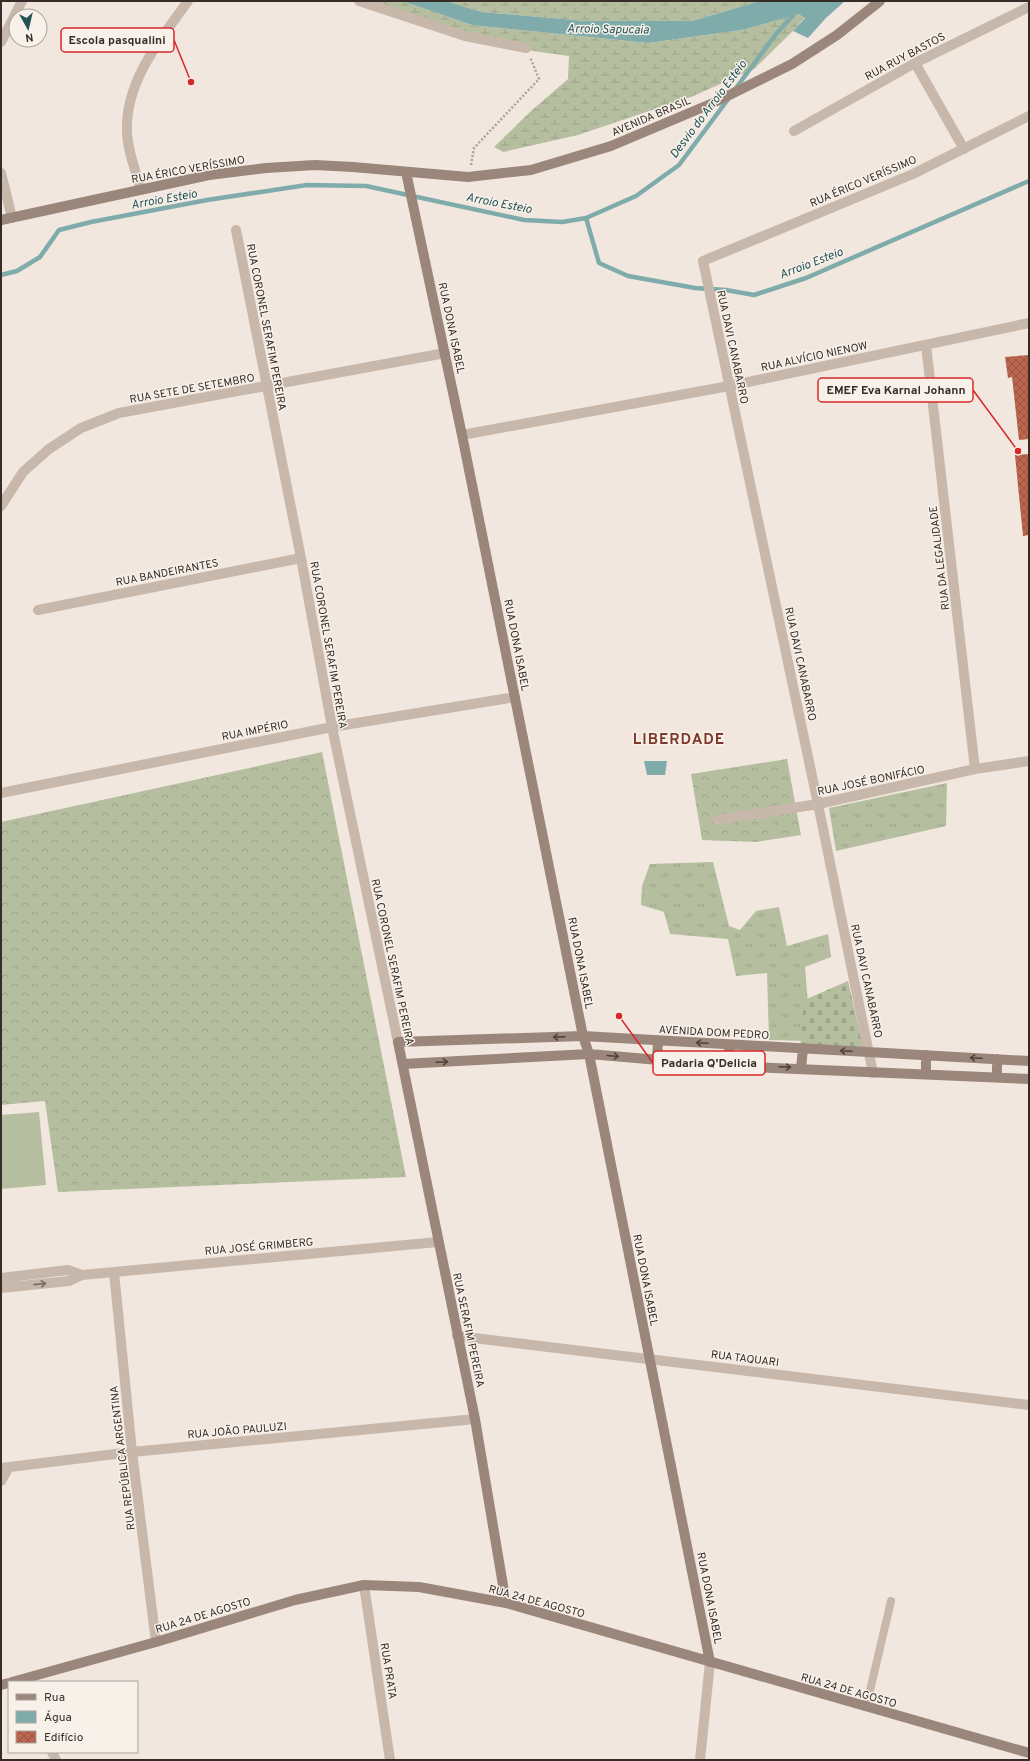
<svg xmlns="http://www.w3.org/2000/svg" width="1030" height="1761" font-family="Overpass,sans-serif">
	<defs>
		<pattern id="grass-tufts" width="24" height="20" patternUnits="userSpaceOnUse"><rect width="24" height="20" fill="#b5bf9f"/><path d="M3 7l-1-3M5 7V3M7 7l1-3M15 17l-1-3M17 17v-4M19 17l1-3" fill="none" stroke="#9ca489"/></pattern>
		<pattern id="forest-crowns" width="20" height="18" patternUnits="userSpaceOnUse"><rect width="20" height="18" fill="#b5bf9f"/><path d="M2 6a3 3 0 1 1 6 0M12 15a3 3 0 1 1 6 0" fill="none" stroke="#9ca489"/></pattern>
		<pattern id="wetland-marsh" width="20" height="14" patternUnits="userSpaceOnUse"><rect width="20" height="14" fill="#b5bf9f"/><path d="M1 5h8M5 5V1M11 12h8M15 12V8" fill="none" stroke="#9ca489"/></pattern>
		<pattern id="cemetery-stones" width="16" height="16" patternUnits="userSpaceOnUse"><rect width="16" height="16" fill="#b5bf9f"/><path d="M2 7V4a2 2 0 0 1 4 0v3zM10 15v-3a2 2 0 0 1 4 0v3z" fill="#9ca489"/></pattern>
		<pattern id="building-cross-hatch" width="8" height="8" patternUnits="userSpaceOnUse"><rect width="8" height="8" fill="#bc6650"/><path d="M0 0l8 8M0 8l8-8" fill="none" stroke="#9a5442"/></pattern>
	</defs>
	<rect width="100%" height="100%" fill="#f1e7de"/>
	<path fill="url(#grass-tufts)" d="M 947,783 L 946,826 L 836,851 L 829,808 Z
		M 713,862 L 729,926 L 740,930 L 756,911 L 779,907 L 787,946 L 828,934 L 831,957 L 805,967 L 811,1041 L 769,1040 L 767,973 L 736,976 L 728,939 L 670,934 L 664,912 L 641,905 L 642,886 L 650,864 Z"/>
	<path fill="url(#forest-crowns)" d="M 322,752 L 406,1177 L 58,1192 L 45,1101 L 1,1105 L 1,822 Z
		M 787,759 L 801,835 L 756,842 L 702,840 L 691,774 Z"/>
	<path fill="url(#wetland-marsh)" d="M 359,1 L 402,1 L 472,25 L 648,43 L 742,30 L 799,14 L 805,17 L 793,31 L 754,69 L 691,97 L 578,135 L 503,152 L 494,147 L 530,112 L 568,79 L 569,56 L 512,48 Z
		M 446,1 L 760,1 L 692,21 L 586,21 L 482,12 Z"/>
	<path fill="url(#cemetery-stones)" d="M 848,981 L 864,1051 L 800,1049 L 804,1000 Z"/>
	<path fill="#b5bf9f" d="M 39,1112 L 46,1185 L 1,1189 L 1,1115 Z"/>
	<path fill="#7facab" d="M 402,1 L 446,1 L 482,12 L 586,21 L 692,21 L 760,1 L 845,1 L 826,18 L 808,38 L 793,31 L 805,18 L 799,14 L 742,30 L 648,43 L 472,25 Z
		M 644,761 L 667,761 L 665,775 L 647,775 Z"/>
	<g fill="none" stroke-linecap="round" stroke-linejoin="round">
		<path stroke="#7facab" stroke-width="4.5" d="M 736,88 L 776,34 L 797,11
			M 586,218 L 599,263 L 628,276 L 695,288 L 726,290 L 754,295 L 806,278 L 1029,181
			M 1,275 L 17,271 L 40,257 L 59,230 L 91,222 L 207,200 L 307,185 L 366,186 L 524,220 L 562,222 L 586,218 L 636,196 L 679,165 L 729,98"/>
	</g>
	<path fill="url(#building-cross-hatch)" d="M 1029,355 L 1029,439 L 1019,440 L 1012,377 L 1008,378 L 1005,357 Z
		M 1029,454 L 1029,535 L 1023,536 L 1015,455 Z"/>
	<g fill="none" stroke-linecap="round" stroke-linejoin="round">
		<path stroke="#b4a195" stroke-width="2.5" stroke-dasharray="2 2" stroke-linecap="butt" d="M 471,165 L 474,148 L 539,79 L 530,57"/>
		<path stroke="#c8b7ab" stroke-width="8" d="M 865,1707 L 868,1699 L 891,1601"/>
		<path stroke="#c8b7ab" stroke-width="10" d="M 359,1 L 465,36 L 526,48
			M 1,42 L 22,1
			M 915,63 L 964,149
			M 794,131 L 915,63 L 1029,7
			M 1,173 L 12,218
			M 141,190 C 136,171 127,150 127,131 C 125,81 161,39 188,1
			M 236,230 L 301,558 L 332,727 L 398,1042
			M 926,345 L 975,769
			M 462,435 L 729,386 L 1029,323
			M 1,506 L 23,472 L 49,449 L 81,428 L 119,413 L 445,353
			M 38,610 L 301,558
			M 1,793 L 332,727 L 515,697
			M 717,820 L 818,804 L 975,769 L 1029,761
			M 873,1073 L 818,804 L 703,261 L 913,174 L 1029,116
			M 114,1272 L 132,1452 L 156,1642
			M 1,1278 L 68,1270 L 82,1275
			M 1,1288 L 69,1281 L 82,1275 L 114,1272 L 438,1242
			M 457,1336 L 1029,1405
			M 1,1468 L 132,1452 L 475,1419
			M 1,1481 L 9,1467
			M 364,1585 L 390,1760
			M 52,1752 L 56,1760
			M 700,1760 L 710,1662"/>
		<path stroke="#9b867c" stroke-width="10" d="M 406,172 L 462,435 L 583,1036 L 589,1054 L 710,1662
			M 1,220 L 209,175 L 266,168 L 315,165 L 353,167 L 468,177 L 531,170 L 611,146 L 713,103 L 792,64 L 837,35 L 880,1
			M 926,1055 L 926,1074
			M 657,1060 L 658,1041
			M 403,1064 L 589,1054 L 729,1066 L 1029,1079
			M 729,1066 L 729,1045
			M 801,1068 L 803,1049
			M 997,1078 L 997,1059
			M 506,1603 L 475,1419 L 398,1042 L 583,1036 L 1029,1061
			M 12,1682 L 156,1642 L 295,1600 L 364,1585 L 419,1587 L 506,1603 L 1029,1753
			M 1,1685 L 9,1683"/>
	</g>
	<defs><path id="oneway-shaft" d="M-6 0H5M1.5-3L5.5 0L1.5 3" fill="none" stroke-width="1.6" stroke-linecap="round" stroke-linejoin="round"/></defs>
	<g stroke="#4f433e">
		<use href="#oneway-shaft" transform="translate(559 1037) rotate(178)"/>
		<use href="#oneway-shaft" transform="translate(702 1043) rotate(-177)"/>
		<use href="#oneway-shaft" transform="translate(846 1051) rotate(-177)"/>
		<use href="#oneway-shaft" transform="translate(613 1056) rotate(5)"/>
		<use href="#oneway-shaft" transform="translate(976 1058) rotate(-177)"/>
		<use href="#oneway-shaft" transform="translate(442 1062) rotate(-3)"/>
		<use href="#oneway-shaft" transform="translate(785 1067) rotate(2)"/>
	</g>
	<use stroke="#786b64" href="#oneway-shaft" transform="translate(40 1284) rotate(-6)"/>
	<g text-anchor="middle" stroke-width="3" stroke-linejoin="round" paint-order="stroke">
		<g font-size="11" fill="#362d29" stroke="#f8f1ea">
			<text transform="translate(905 56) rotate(-28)" y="4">RUA RUY BASTOS</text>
			<text transform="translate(651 116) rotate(-23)" y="4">AVENIDA BRASIL</text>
			<text transform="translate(188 169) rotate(-10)" y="4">RUA ÉRICO VERÍSSIMO</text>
			<text transform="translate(863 181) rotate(-23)" y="4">RUA ÉRICO VERÍSSIMO</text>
			<text transform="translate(267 327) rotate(79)" y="4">RUA CORONEL SERAFIM PEREIRA</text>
			<text transform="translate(452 328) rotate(78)" y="4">RUA DONA ISABEL</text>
			<text transform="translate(733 347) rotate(78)" y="4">RUA DAVI CANABARRO</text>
			<text transform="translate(814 356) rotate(-12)" y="4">RUA ALVÍCIO NIENOW</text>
			<text transform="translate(192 388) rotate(-10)" y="4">RUA SETE DE SETEMBRO</text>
			<text transform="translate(939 558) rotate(-97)" y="4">RUA DA LEGALIDADE</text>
			<text transform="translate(167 572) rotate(-11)" y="4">RUA BANDEIRANTES</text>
			<text transform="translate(329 645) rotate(80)" y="4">RUA CORONEL SERAFIM PEREIRA</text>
			<text transform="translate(517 645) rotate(79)" y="4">RUA DONA ISABEL</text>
			<text transform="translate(801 664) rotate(78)" y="4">RUA DAVI CANABARRO</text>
			<text transform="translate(255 730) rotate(-11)" y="4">RUA IMPÉRIO</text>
			<text transform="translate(871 780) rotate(-12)" y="4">RUA JOSÉ BONIFÁCIO</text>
			<text transform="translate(393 962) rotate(78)" y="4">RUA CORONEL SERAFIM PEREIRA</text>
			<text transform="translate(581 963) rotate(79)" y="4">RUA DONA ISABEL</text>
			<text transform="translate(867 981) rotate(78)" y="4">RUA DAVI CANABARRO</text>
			<text transform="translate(714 1032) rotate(3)" y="4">AVENIDA DOM PEDRO</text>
			<text transform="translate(259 1246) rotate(-5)" y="4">RUA JOSÉ GRIMBERG</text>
			<text transform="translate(646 1280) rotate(79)" y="4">RUA DONA ISABEL</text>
			<text transform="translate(469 1330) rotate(78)" y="4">RUA SERAFIM PEREIRA</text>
			<text transform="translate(745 1358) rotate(7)" y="4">RUA TAQUARI</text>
			<text transform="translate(237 1430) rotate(-5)" y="4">RUA JOÃO PAULUZI</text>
			<text transform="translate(122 1458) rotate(-97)" y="4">RUA REPÚBLICA ARGENTINA</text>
			<text transform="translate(710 1598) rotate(79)" y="4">RUA DONA ISABEL</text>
			<text transform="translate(537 1601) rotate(15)" y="4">RUA 24 DE AGOSTO</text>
			<text transform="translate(203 1615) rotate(-17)" y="4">RUA 24 DE AGOSTO</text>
			<text transform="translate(389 1671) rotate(81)" y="4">RUA PRATA</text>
			<text transform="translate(849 1690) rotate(16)" y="4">RUA 24 DE AGOSTO</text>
		</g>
		<g font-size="12" font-style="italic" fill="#225355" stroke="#f8f1ea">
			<text transform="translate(608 29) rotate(1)" y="4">Arroio Sapucaia</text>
			<text transform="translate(708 109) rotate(-53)" y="4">Desvio do Arroio Esteio</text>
			<text transform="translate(164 199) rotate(-10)" y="4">Arroio Esteio</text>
			<text transform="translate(499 203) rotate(11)" y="4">Arroio Esteio</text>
			<text transform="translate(811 263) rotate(-21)" y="4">Arroio Esteio</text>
		</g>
		<g font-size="15" font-weight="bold" letter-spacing="1" fill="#7f3929" stroke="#f8f1ea">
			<text x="679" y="744">LIBERDADE</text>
		</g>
	</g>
	<path fill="none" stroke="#d62828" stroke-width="1.5" d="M191 82L174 40M1018 451L973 390M619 1016L653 1063"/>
	<g fill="#d62828" stroke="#f8f1ea" stroke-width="1.5">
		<circle cx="191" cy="82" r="4"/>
		<circle cx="1018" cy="451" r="4"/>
		<circle cx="619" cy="1016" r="4"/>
	</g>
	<g fill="#f8f1ea" stroke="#d62828" stroke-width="1.5">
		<rect x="61" y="28" width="113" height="24" rx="4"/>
		<rect x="818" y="378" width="155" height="24" rx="4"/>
		<rect x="653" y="1051" width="112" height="24" rx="4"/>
	</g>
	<g font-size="12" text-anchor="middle" font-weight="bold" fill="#362d29">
		<text x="117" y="44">Escola pasqualini</text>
		<text x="896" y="394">EMEF Eva Karnal Johann</text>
		<text x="709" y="1067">Padaria Q'Delicia</text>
	</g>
	<rect width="1030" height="1761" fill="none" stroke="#362d29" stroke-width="4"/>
	<rect x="8" y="1681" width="130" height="72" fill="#f8f1ea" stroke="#aaa39d"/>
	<rect x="16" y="1694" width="20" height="6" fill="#9b867c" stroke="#aaa39d"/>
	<text x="44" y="1701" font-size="12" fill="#362d29">Rua</text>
	<rect x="16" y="1711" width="20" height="12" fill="#7facab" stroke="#aaa39d"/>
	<text x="44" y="1721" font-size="12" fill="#362d29">Água</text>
	<rect x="16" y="1731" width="20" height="12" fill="url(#building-cross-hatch)" stroke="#aaa39d"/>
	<text x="44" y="1741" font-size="12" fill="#362d29">Edifício</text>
	<g transform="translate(28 28) rotate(172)"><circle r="19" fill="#f8f1ea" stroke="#aaa39d"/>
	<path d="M0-3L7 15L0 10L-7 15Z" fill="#225355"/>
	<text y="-6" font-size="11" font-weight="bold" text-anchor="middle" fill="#362d29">N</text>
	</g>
</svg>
